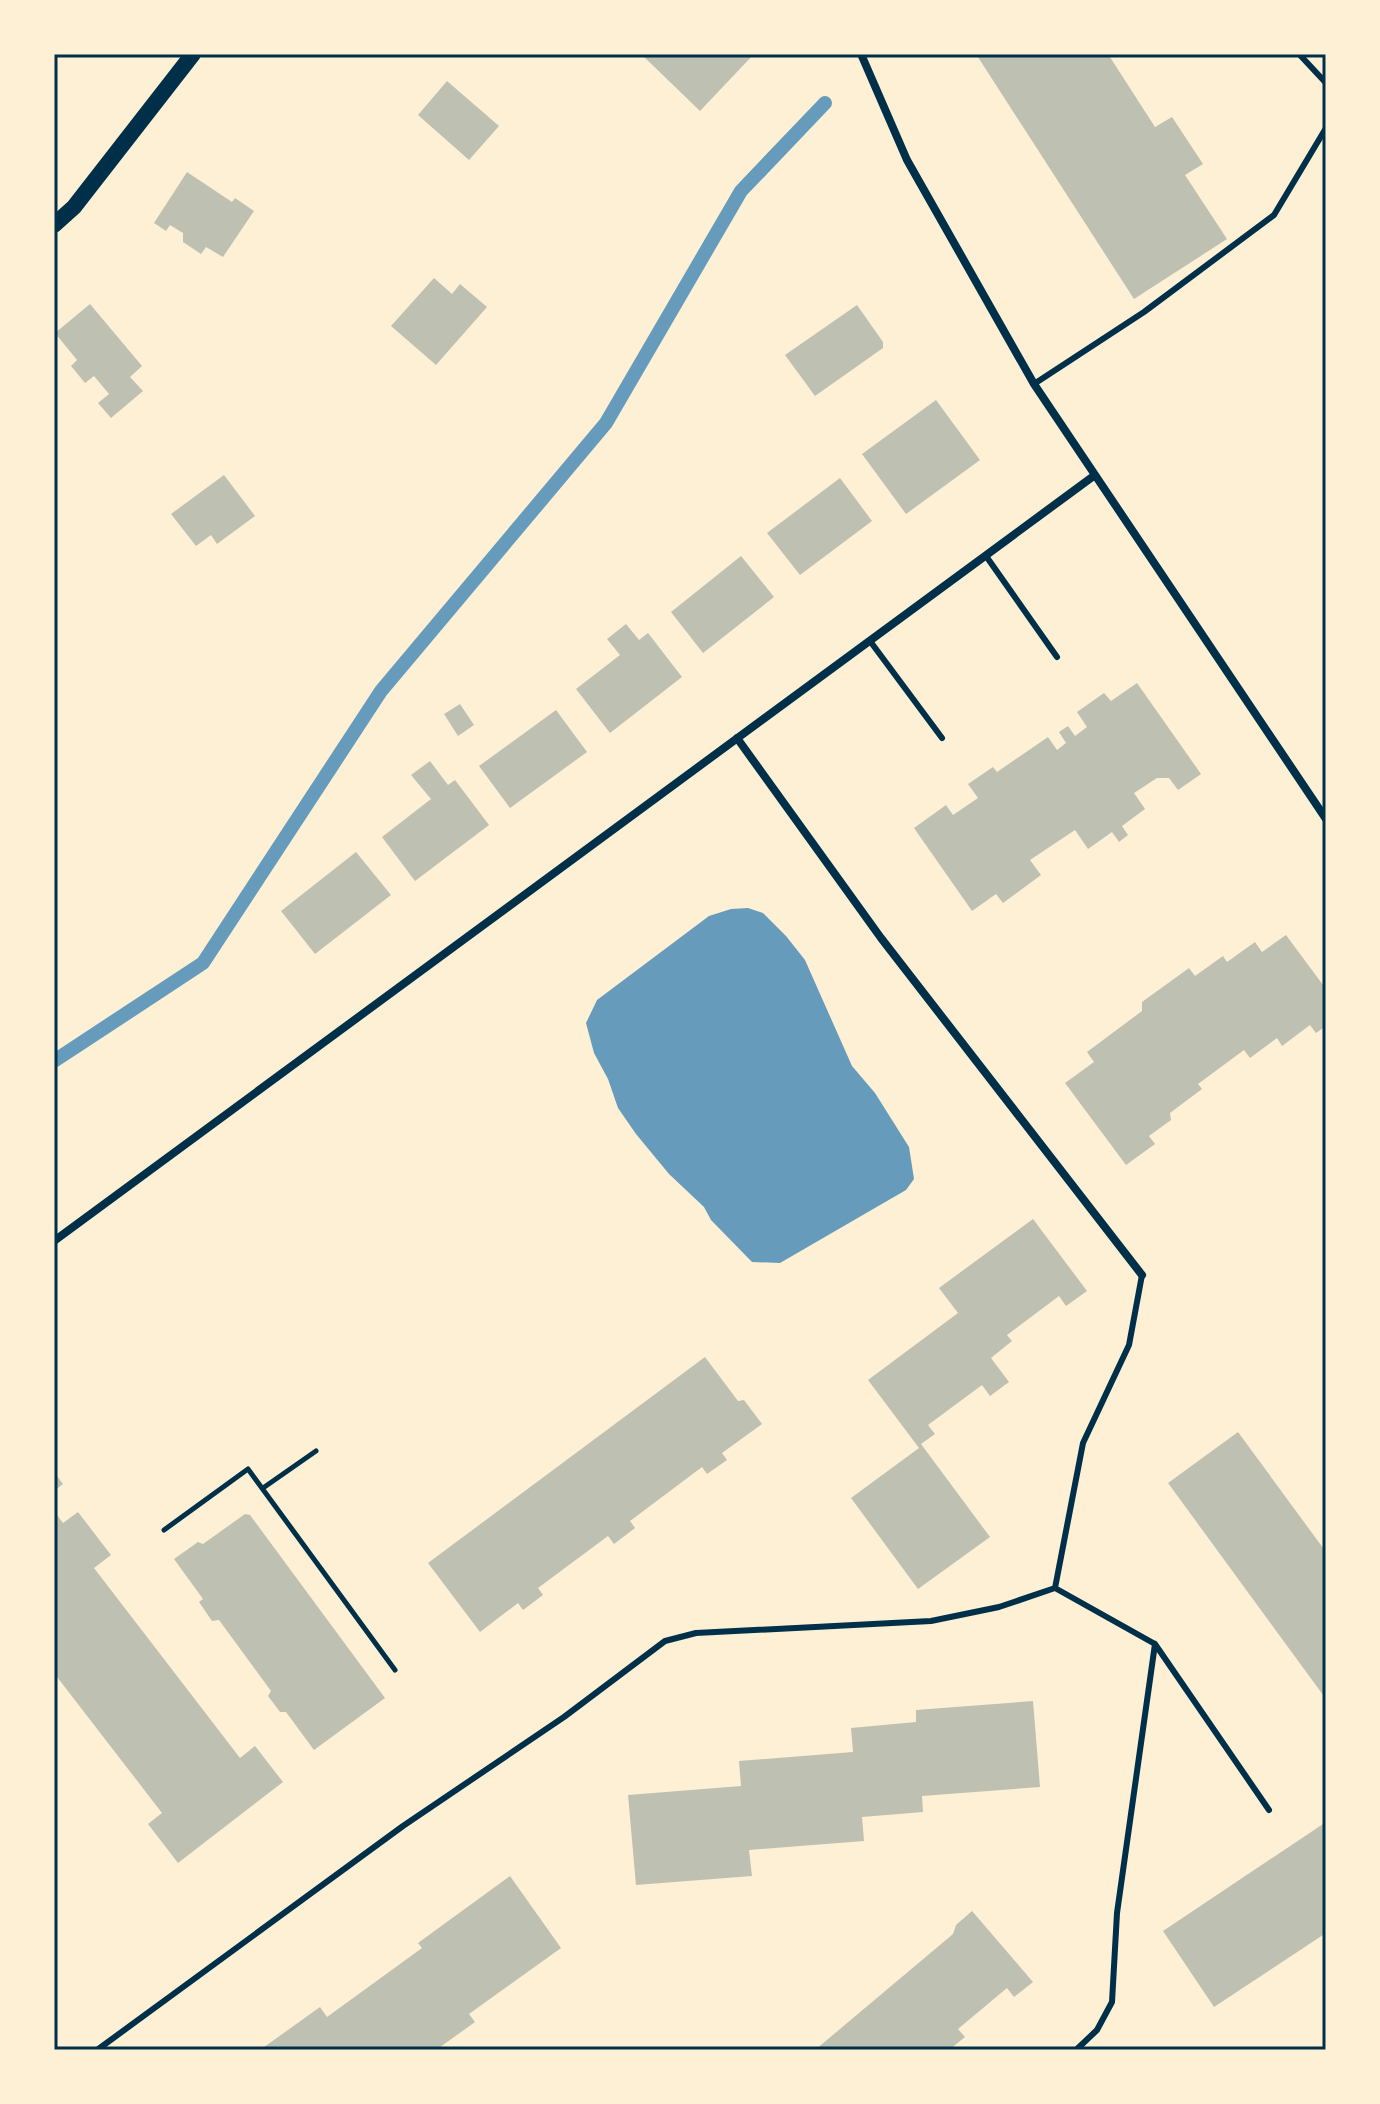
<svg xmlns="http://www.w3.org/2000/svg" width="1380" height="2104" font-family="'Work Sans',sans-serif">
	<rect width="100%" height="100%" fill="#fdf0d5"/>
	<path fill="#669bbc" d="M 748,908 L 763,913 L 786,936 L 805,960 L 852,1066 L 875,1093 L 909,1147 L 914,1179 L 906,1190 L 780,1263 L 752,1262 L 711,1220 L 704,1207 L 669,1174 L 636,1134 L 618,1108 L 608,1079 L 594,1053 L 586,1023 L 597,1000 L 709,916 L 731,909 Z"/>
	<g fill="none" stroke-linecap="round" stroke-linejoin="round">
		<path stroke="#669bbc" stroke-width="14" d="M 54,1061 L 203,963 L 381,691 L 606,423 L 741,191 L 825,103"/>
	</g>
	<path fill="#bec0b2" d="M 641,54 L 754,54 L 700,111 Z
		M 976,54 L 1108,54 L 1155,127 L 1172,117 L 1203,164 L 1185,175 L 1227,239 L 1134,299 Z
		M 447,81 L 499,126 L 469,160 L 418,115 Z
		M 187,172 L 232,202 L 235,198 L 254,211 L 223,257 L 206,247 L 201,254 L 183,242 L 183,233 L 170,225 L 166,231 L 154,223 Z
		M 434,278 L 452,294 L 460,284 L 487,307 L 436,365 L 391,326 Z
		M 90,304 L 142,366 L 130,377 L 143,391 L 111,418 L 98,403 L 109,394 L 94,376 L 85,383 L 71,366 L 77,360 L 55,333 Z
		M 857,305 L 883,342 L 883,348 L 815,396 L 785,355 Z
		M 936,400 L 980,460 L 906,514 L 862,454 Z
		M 224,475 L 255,516 L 217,544 L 211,535 L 196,546 L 171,514 Z
		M 840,478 L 872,521 L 800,575 L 767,533 Z
		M 741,556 L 774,597 L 703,653 L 671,612 Z
		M 626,624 L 639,640 L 648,633 L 682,677 L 610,733 L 576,689 L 620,655 L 607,639 Z
		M 1137,683 L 1201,774 L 1178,790 L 1169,778 L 1157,778 L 1134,793 L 1145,809 L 1122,826 L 1128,835 L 1119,842 L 1112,832 L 1088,849 L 1075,830 L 1030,860 L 1041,875 L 1003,903 L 996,894 L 972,911 L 914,828 L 946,805 L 953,815 L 978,798 L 968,784 L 993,767 L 997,772 L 1048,737 L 1057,750 L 1066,743 L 1059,732 L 1068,726 L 1075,736 L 1087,727 L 1077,712 L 1104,693 L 1111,701 Z
		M 460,704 L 474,725 L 458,736 L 444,714 Z
		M 556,710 L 587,752 L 510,808 L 479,766 Z
		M 430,761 L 448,785 L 455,780 L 489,825 L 415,881 L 382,837 L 431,799 L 411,775 Z
		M 356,852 L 391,895 L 315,954 L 281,911 Z
		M 1286,935 L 1326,989 L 1326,1026 L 1316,1033 L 1310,1025 L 1282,1046 L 1277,1038 L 1250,1058 L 1244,1050 L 1198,1084 L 1202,1089 L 1170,1113 L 1171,1120 L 1149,1136 L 1155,1144 L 1126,1165 L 1065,1083 L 1094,1062 L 1087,1052 L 1142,1011 L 1142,1002 L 1189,968 L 1195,976 L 1223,956 L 1227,962 L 1255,942 L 1262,952 Z
		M 1033,1219 L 1087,1291 L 1066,1306 L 1059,1296 L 1007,1335 L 1012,1341 L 991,1358 L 1009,1382 L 990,1396 L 982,1385 L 928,1425 L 935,1434 L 921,1444 L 990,1537 L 918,1589 L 851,1498 L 919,1448 L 868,1380 L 958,1313 L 939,1288 Z
		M 705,1357 L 738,1401 L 744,1400 L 762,1424 L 722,1453 L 727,1460 L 707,1474 L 702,1467 L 630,1521 L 635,1528 L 614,1544 L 608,1536 L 538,1588 L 543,1595 L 523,1610 L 518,1603 L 480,1632 L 428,1563 Z
		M 1238,1432 L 1326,1552 L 1326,1699 L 1168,1483 Z
		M 54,1472 L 63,1484 L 54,1491 Z
		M 54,1511 L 63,1523 L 78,1512 L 111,1555 L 94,1568 L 240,1758 L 255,1746 L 283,1782 L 178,1863 L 148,1824 L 162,1813 L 54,1673 Z
		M 245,1514 L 250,1515 L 385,1698 L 314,1750 L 286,1712 L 280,1712 L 268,1696 L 271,1691 L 219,1620 L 212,1621 L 199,1602 L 203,1599 L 174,1559 L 198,1542 L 203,1544 Z
		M 1033,1701 L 1040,1787 L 922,1796 L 923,1812 L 862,1817 L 864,1841 L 749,1850 L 752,1876 L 636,1885 L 628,1795 L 741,1786 L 739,1761 L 853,1752 L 851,1728 L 916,1722 L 916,1710 Z
		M 1326,1822 L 1326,1933 L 1214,2007 L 1163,1931 Z
		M 510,1876 L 561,1948 L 469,2014 L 475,2022 L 436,2050 L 260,2050 L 320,2007 L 327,2017 L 422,1948 L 418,1943 Z
		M 972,1911 L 1033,1982 L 1014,1997 L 1007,1988 L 958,2029 L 965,2037 L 949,2050 L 815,2050 L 953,1934 L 956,1925 Z"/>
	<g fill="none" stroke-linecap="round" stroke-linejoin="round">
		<path stroke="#003049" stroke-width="5" d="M 263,1488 L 316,1451
			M 164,1530 L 248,1469 L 395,1670"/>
		<path stroke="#003049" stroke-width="6" d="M 1299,54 L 1326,83
			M 1034,384 L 1144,312 L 1274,215 L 1326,128
			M 986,556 L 1057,657
			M 870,641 L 942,738
			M 1055,1588 L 1155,1644 L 1117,1913 L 1112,2002 L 1097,2030 L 1076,2050
			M 1155,1644 L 1269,1810
			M 97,2050 L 403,1826 L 564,1717 L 665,1641 L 696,1633 L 931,1621 L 999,1607 L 1055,1588 L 1083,1443 L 1129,1345 L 1142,1275"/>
		<path stroke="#003049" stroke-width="8" d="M 861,54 L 907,160 L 1034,384 L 1326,819
			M 737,738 L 881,938 L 1142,1275
			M 54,1241 L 1095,475"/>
		<path stroke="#003049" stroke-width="16" d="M 54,225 L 74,207 L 193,54"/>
	</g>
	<rect width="1380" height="2104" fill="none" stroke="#fdf0d5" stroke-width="112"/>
	<rect x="56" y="56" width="1268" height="1992" fill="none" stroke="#003049" stroke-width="3"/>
</svg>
